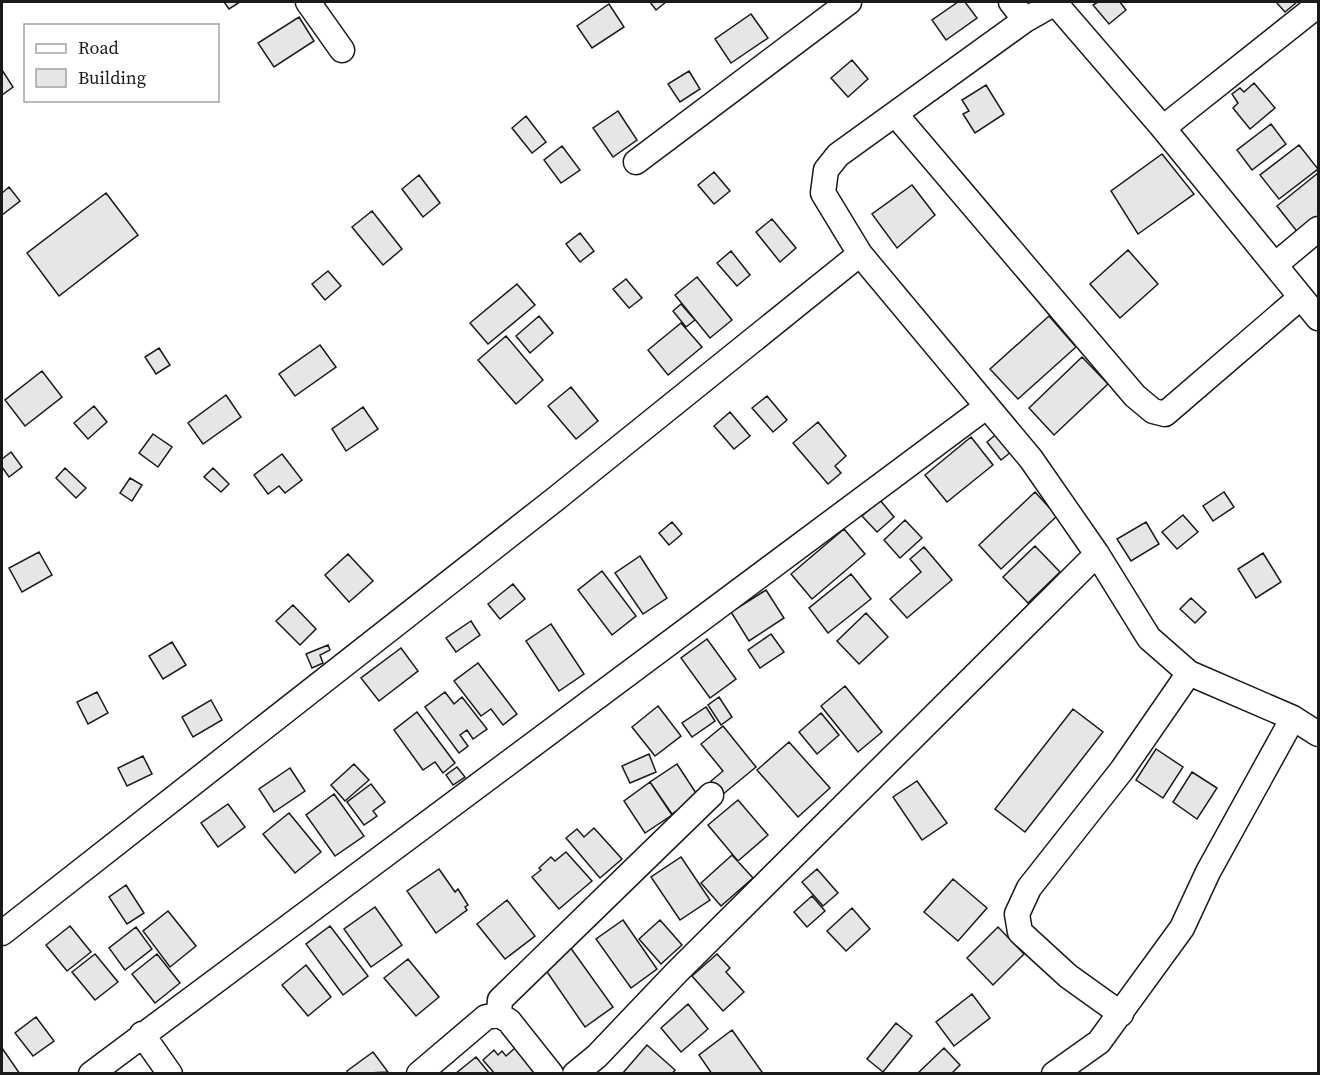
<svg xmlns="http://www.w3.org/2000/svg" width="1320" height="1075" font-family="'Source Serif 4',serif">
	<rect width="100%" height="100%" fill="#fff"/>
	<path fill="#e6e6e6" stroke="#1a1a1a" stroke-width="1.5" d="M 224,2 L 240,2 L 229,9 Z
		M 650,2 L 666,2 L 656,10 Z
		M 958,2 L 965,2 L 977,18 L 946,40 L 932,20 Z
		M 1098,2 L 1120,2 L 1126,10 L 1109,24 L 1093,5 Z
		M 1276,2 L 1297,2 L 1285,12 Z
		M 609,4 L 624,27 L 592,48 L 577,26 Z
		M 751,14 L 768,38 L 731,63 L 715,39 Z
		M 299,17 L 314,41 L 274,67 L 258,43 Z
		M 852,60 L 868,79 L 848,97 L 831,78 Z
		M 2,70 L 13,87 L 2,95 Z
		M 689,71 L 700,89 L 680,102 L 668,84 Z
		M 1254,83 L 1275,108 L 1250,129 L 1233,108 L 1238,103 L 1232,94 L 1240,88 L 1244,92 Z
		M 986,85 L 1004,114 L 975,133 L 963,114 L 969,111 L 962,100 Z
		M 618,111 L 637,140 L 613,157 L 593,128 Z
		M 526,116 L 546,142 L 532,153 L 512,128 Z
		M 1271,124 L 1286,144 L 1252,170 L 1237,150 Z
		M 1299,145 L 1318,169 L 1279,199 L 1260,175 Z
		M 562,146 L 580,170 L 561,183 L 544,160 Z
		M 1162,154 L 1194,194 L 1138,234 L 1111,191 Z
		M 714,172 L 730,191 L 714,204 L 698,185 Z
		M 1318,173 L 1318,218 L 1299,234 L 1277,206 Z
		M 419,175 L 440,203 L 423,217 L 402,189 Z
		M 912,185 L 935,215 L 897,248 L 872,214 Z
		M 9,187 L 20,201 L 2,215 L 2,193 Z
		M 106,193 L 138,235 L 59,296 L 27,253 Z
		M 372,211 L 402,249 L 383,265 L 352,227 Z
		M 772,219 L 796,248 L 780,262 L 756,232 Z
		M 580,233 L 594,251 L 580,262 L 566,244 Z
		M 1128,250 L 1158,284 L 1120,318 L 1090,284 Z
		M 731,251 L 750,275 L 737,286 L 717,263 Z
		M 328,271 L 341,286 L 325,300 L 312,284 Z
		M 697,277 L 732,320 L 710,338 L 675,295 Z
		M 626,279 L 642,298 L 629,308 L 613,289 Z
		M 517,284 L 535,305 L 488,344 L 470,323 Z
		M 681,304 L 695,320 L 686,327 L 673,311 Z
		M 539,316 L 553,333 L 530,353 L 516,336 Z
		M 1049,316 L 1076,347 L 1018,399 L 990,369 Z
		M 681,323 L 702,347 L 668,375 L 648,350 Z
		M 506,336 L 543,380 L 516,404 L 478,360 Z
		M 320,345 L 336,367 L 295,396 L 279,374 Z
		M 159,348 L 170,365 L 156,374 L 145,357 Z
		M 1082,357 L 1108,384 L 1054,435 L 1029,408 Z
		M 42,371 L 62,397 L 25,426 L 5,400 Z
		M 571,387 L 598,421 L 576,439 L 548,406 Z
		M 226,395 L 241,417 L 203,444 L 188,423 Z
		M 767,396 L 787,420 L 773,432 L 752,408 Z
		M 94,406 L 107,422 L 88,439 L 74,423 Z
		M 363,407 L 378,429 L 346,451 L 332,429 Z
		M 730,412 L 750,436 L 734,449 L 714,426 Z
		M 818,422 L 846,456 L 835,466 L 841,473 L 828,484 L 793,443 Z
		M 1001,430 L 1016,448 L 1001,460 L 987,442 Z
		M 153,434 L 172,447 L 158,467 L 139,453 Z
		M 971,437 L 993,465 L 947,502 L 925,475 Z
		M 11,452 L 22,467 L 9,477 L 2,467 L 2,459 Z
		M 282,454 L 302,480 L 285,493 L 279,486 L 268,494 L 254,475 Z
		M 65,468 L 86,488 L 76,498 L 56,478 Z
		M 213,468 L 229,484 L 221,492 L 204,477 Z
		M 130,478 L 142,485 L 132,501 L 120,493 Z
		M 1035,492 L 1057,516 L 1001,569 L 979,545 Z
		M 1224,492 L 1234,507 L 1213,521 L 1203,506 Z
		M 880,500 L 894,517 L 877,532 L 862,516 Z
		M 1183,515 L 1198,532 L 1177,549 L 1162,532 Z
		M 905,520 L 922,538 L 900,558 L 884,540 Z
		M 672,522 L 682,534 L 669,545 L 659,533 Z
		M 1146,522 L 1159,544 L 1131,561 L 1117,539 Z
		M 844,529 L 865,554 L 812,599 L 791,574 Z
		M 1035,546 L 1060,572 L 1028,603 L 1003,577 Z
		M 924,547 L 952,580 L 907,618 L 890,599 L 921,572 L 910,559 Z
		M 39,552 L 52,575 L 22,592 L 9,568 Z
		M 1263,553 L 1281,582 L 1256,598 L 1238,569 Z
		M 348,554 L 373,581 L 349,602 L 325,575 Z
		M 640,556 L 667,598 L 643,614 L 615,573 Z
		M 602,571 L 636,616 L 612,635 L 578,590 Z
		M 851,574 L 871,599 L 828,633 L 809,608 Z
		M 513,584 L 525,599 L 500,619 L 488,604 Z
		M 766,590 L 784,618 L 749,641 L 731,612 Z
		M 1191,598 L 1206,612 L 1195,623 L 1180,609 Z
		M 293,605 L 316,629 L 300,645 L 276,621 Z
		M 866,613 L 888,637 L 859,664 L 837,641 Z
		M 471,621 L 480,635 L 456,652 L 446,638 Z
		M 551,624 L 584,674 L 559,691 L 526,641 Z
		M 771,634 L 784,652 L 760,668 L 748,650 Z
		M 707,639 L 736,679 L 710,698 L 681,658 Z
		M 172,642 L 186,665 L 163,679 L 149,656 Z
		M 328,645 L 330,650 L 320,655 L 323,663 L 312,668 L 306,654 Z
		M 401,648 L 418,671 L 379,701 L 361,678 Z
		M 478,663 L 517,714 L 503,725 L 491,709 L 481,716 L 454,681 Z
		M 845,686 L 882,732 L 858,752 L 821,706 Z
		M 97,692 L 108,713 L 88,724 L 77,702 Z
		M 445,692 L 454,704 L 462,697 L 487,729 L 473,739 L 467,730 L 460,735 L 468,746 L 459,753 L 425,707 Z
		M 719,697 L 732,717 L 721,725 L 708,705 Z
		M 211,700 L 222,720 L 193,737 L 182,717 Z
		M 658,706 L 681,736 L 655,756 L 632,727 Z
		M 706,707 L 715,721 L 692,737 L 682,723 Z
		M 1073,709 L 1103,732 L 1025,832 L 995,809 Z
		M 417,712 L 455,763 L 443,773 L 435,762 L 423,770 L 394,730 Z
		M 821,713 L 839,735 L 817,754 L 799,732 Z
		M 723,726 L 756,767 L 722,795 L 711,781 L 723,771 L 701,744 Z
		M 789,742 L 830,788 L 798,817 L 757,770 Z
		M 1156,749 L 1183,767 L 1163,798 L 1136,780 Z
		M 649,754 L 656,772 L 630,783 L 622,766 Z
		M 143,756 L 152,774 L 127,786 L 118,768 Z
		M 354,764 L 369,780 L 345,801 L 331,785 Z
		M 677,764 L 698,796 L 672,814 L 650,782 Z
		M 457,767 L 465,777 L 453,785 L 446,775 Z
		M 290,768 L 305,791 L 274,812 L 259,789 Z
		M 1192,772 L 1217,788 L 1197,819 L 1173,802 Z
		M 917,781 L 947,823 L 922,840 L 893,797 Z
		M 650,782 L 672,815 L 645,833 L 624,801 Z
		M 371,784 L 385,802 L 373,811 L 377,816 L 364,825 L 347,802 Z
		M 334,794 L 364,836 L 335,856 L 306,815 Z
		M 738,800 L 768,835 L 738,861 L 708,825 Z
		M 228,804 L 245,827 L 218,847 L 201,823 Z
		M 289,813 L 321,852 L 295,873 L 263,834 Z
		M 594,828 L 622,859 L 600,878 L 566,838 L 577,829 L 584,837 Z
		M 566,852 L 592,881 L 559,909 L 532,877 L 541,870 L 539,868 L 551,857 L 555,861 Z
		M 732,855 L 753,878 L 721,906 L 701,883 Z
		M 681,857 L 710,900 L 680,920 L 651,877 Z
		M 439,869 L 455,892 L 458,889 L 468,905 L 465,907 L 467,910 L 436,933 L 407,891 Z
		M 817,869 L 838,893 L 823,906 L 802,882 Z
		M 953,879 L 987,908 L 958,941 L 924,912 Z
		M 126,885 L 144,913 L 127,924 L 109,897 Z
		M 812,896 L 825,911 L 807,927 L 794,912 Z
		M 507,900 L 535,936 L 505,959 L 477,924 Z
		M 375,907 L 402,945 L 371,967 L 344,929 Z
		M 852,908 L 870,929 L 846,951 L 827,931 Z
		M 168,911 L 196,946 L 170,967 L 143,931 Z
		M 623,920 L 657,969 L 631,988 L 596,939 Z
		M 660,920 L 682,945 L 661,964 L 639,939 Z
		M 70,926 L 91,952 L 67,971 L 46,945 Z
		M 330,926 L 368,976 L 343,995 L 306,944 Z
		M 136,927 L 152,949 L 125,970 L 109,948 Z
		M 998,927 L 1024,954 L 993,985 L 967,958 Z
		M 570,947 L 613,1007 L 585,1027 L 543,966 Z
		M 95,954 L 118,982 L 95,1000 L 72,972 Z
		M 157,954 L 180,983 L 155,1003 L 132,974 Z
		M 717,954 L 730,968 L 726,972 L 744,992 L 723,1011 L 692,976 Z
		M 408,959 L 439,997 L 416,1016 L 384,978 Z
		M 306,965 L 331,997 L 308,1016 L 282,985 Z
		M 972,994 L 990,1018 L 954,1046 L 936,1022 Z
		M 688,1004 L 708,1029 L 681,1052 L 661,1028 Z
		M 36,1017 L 54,1041 L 33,1056 L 15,1033 Z
		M 896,1023 L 912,1036 L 883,1072 L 867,1059 Z
		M 732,1030 L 762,1072 L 759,1074 L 712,1074 L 699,1055 Z
		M 647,1045 L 675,1070 L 672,1074 L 622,1074 Z
		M 516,1047 L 538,1074 L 495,1074 L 483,1060 L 494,1050 L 498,1055 L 502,1051 L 506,1056 Z
		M 2,1048 L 20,1074 L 2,1074 Z
		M 944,1048 L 960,1065 L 951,1074 L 917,1074 Z
		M 373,1052 L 388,1072 L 348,1074 L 347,1071 Z
		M 476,1057 L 490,1074 L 455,1074 Z"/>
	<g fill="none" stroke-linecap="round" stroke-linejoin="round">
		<defs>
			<path id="minor" d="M 308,2 L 342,50
				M 1011,2 L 1025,20 L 838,155 L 826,170 L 823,193 L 860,254 L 1031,459 L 1097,554 L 1149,638 L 1189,673 L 1293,718 L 1318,734
				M 1025,20 L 1055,3 L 1163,128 L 1318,318
				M 896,115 L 1135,396 L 1153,411 L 1165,414 L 1301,297
				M 1163,128 L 1318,5
				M 636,162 L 849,2
				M 1275,265 L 1318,229
				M 2,933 L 558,497 L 860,254
				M 1121,1014 L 1068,976 L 1020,932 L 1017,914 L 1029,888 L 1122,770 L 1189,673
				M 499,1015 L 500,1000 L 711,795
				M 142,1034 L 170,1074
				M 91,1074 L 986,407
				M 419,1074 L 486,1017 L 499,1015 L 509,1021 L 551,1074
				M 575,1074 L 597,1056 L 676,973 L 1097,554
				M 1054,1074 L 1099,1042 L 1182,928 L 1208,872 L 1293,718"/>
		</defs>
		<use href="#minor" stroke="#1a1a1a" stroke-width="27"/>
		<use href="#minor" stroke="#fff" stroke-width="24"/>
	</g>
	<rect width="1320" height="1075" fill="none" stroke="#1a1a1a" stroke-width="6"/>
	<rect x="24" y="24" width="195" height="78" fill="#ffffff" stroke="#a3a3a3" stroke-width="1.5"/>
	<rect x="36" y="44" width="30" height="9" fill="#ffffff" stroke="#a3a3a3" stroke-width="1.5"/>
	<text x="78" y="54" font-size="18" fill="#1a1a1a">Road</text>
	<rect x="36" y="69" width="30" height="18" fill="#e6e6e6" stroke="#a3a3a3" stroke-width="1.5"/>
	<text x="78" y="84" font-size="18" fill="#1a1a1a">Building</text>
</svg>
